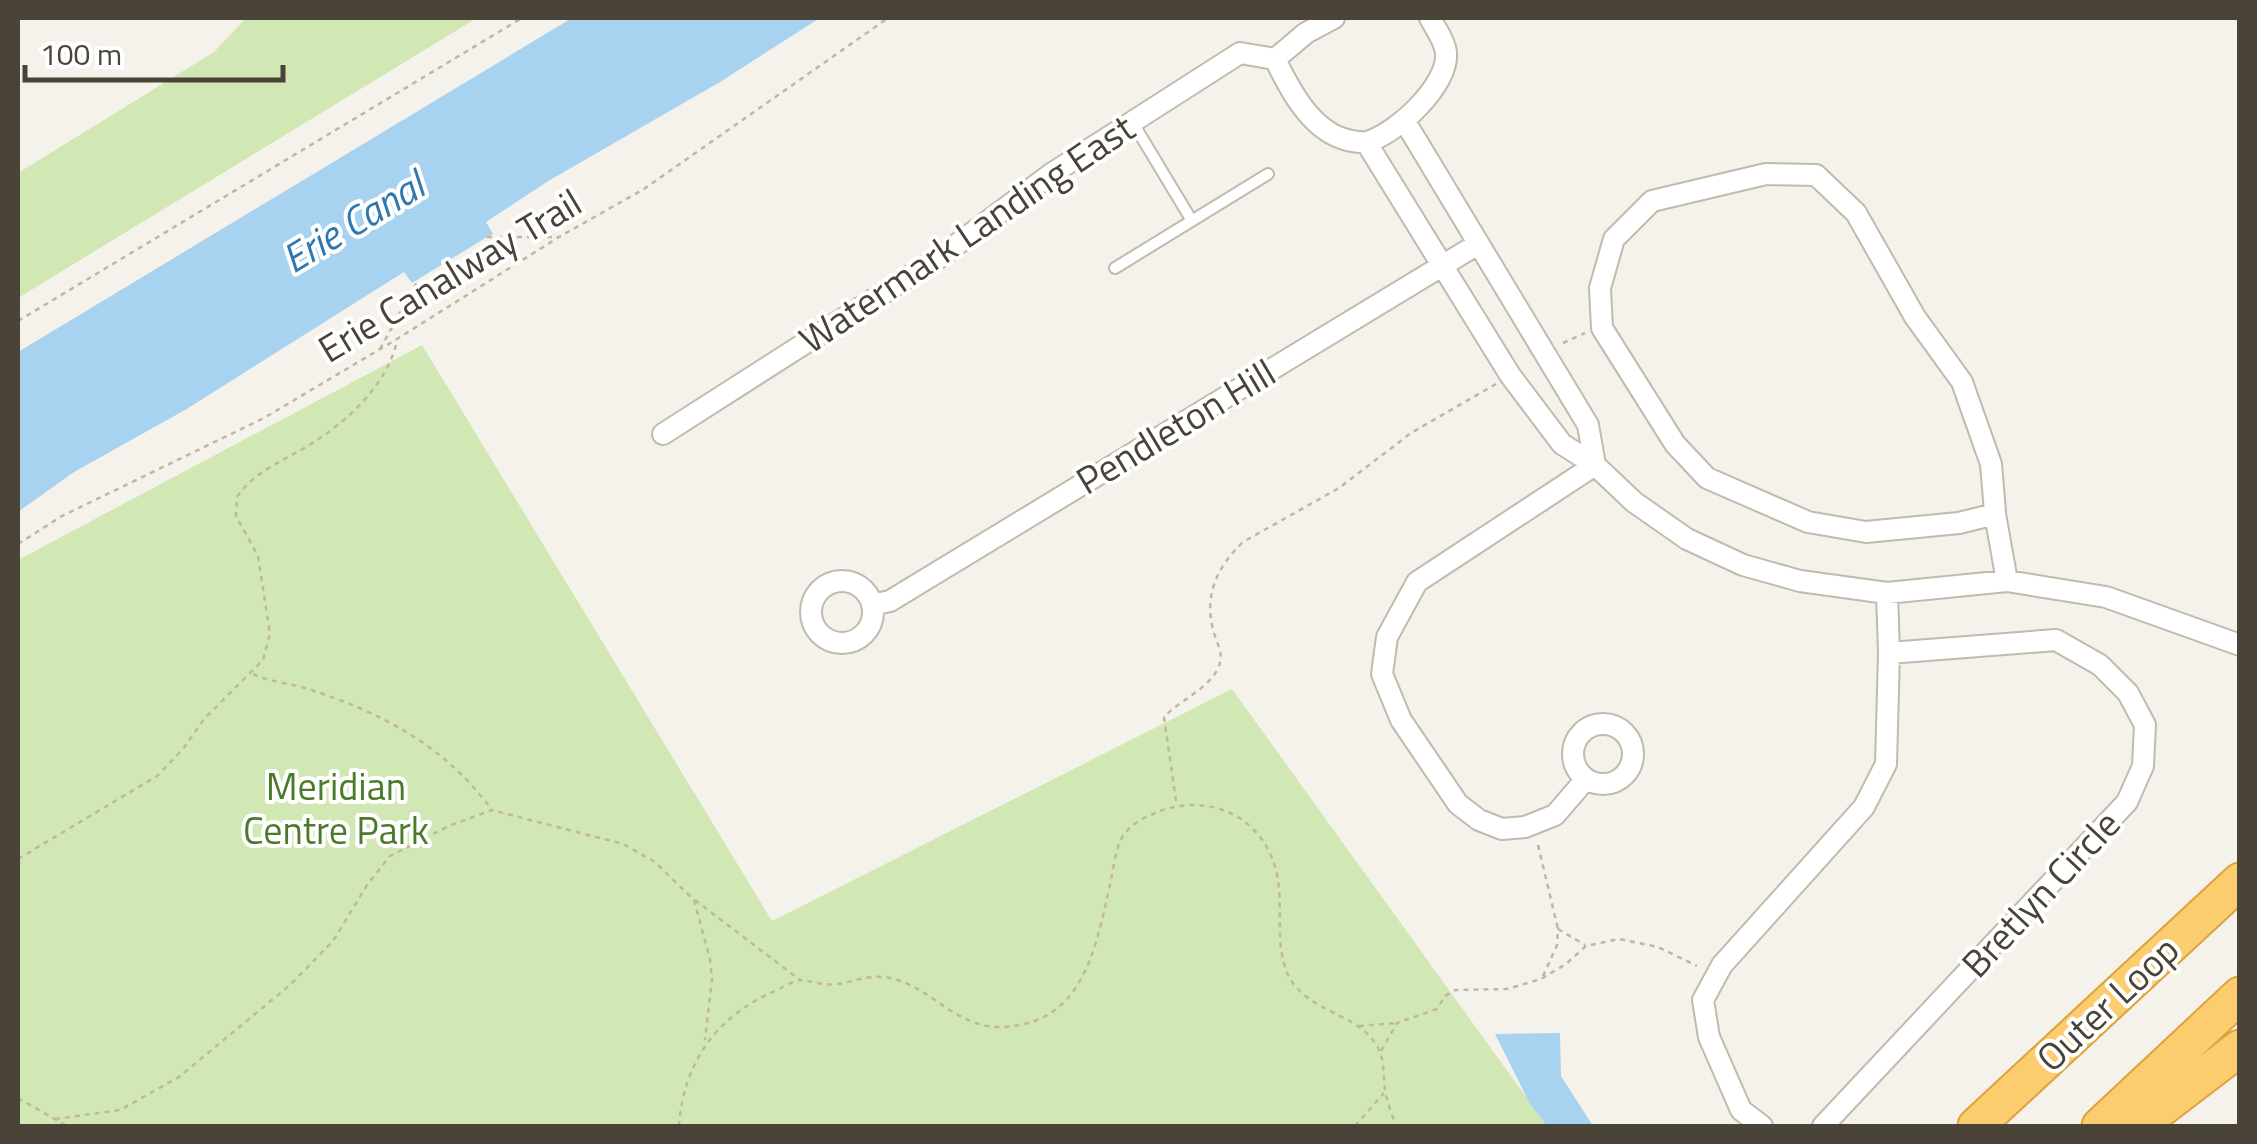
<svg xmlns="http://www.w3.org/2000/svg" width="2257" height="1144" font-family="'Titillium Web',sans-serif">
	<rect width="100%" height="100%" fill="#f5f2eb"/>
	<path fill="#d1e8b4" d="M 246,18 L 477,18 L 18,298 L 18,173 L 214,52 Z
		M 422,345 L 772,921 L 1232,689 L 1547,1126 L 18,1126 L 18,560 Z"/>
	<path fill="#a8d3f0" d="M 572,18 L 820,18 L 720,82 L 550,180 L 486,222 L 493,234 L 487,237 L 412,283 L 404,272 L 185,410 L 74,472 L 18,512 L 18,352 Z
		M 1560,1033 L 1561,1076 L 1593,1126 L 1547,1126 L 1529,1102 L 1495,1034 Z"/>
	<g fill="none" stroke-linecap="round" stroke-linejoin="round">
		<defs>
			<path id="service" d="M 1133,123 L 1192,221
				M 1115,268 L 1268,174"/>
			<path id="minor" d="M 1334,18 L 1306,33 L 1275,59 C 1289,88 1310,129 1344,139 C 1350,141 1362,143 1367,142 C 1396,134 1449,85 1446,53 C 1445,41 1435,28 1430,18
				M 1404,120 L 1588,425 L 1595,465
				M 1366,142 L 1510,375 L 1562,444 L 1595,465 L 1634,502 L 1687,539 L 1743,565 L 1800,581 L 1887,593 L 2007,581 L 2106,597 L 2240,645
				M 663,434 L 940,257 L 1051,174 L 1240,53 L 1275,59
				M 1995,514 L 1959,523 L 1866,532 L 1808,522 L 1707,478 L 1675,444 L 1602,328 L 1600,288 L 1614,239 L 1652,201 L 1766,174 L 1816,175 L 1856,213 L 1915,317 L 1962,382 L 1991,464 L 1995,512 L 1995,514 L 2007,581
				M811 612a31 31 0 1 1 62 0a31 31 0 1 1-62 0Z
				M 872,605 L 890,601 L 1478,244
				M1573 754a30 30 0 1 1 60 0a30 30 0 1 1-60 0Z
				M 1586,779 L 1555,815 L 1525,827 L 1502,829 L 1479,820 L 1458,804 L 1401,720 L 1382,674 L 1387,637 L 1417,582 L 1595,465
				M 1762,1126 L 1741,1110 L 1709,1037 L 1703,1000 L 1722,965 L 1864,807 L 1886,764 L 1889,653 L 1887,593
				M 1823,1126 L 2127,802 L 2143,766 L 2145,725 L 2128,693 L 2100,665 L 2056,640 L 1889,653"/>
			<path id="motorway" d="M 1976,1126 L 2240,881
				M 2100,1126 L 2240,995
				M 2138,1126 L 2240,1048"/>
		</defs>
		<use href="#service" stroke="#c1baad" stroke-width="14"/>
		<use href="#minor" stroke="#c1baad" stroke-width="24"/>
		<use href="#motorway" stroke="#dca23d" stroke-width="39"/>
		<path stroke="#c2b69e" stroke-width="2.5" stroke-dasharray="5 5" stroke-linecap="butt" d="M 487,237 L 558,237
			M 18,321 L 522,18
			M 1563,343 L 1585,333
			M 380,349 L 418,280
			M 18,544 L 62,516 L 264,418 L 397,339 L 559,237 L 644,189 L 888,18
			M 253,674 C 270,682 288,683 305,688 C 381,712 444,745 492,810
			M 1176,801 L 1164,717 C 1181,699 1213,687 1220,663 C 1223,653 1217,643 1214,633 C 1203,596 1217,567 1243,542 L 1339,488 L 1411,433 L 1496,384
			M 1538,845 L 1558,929
			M 18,859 L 157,776 L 183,749 L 204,719 L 263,660 L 270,634 L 258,556 L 236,516 L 237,497 C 256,469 287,460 314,442 C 349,420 389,382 397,340
			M 695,900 L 800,980
			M 1543,976 L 1557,945 L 1558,929 L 1585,945
			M 1359,1026 L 1396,1023
			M 1381,1051 L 1397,1023 L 1437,1009 L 1445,996 L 1455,990 L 1507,989 L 1541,979 L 1566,964 L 1586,946 L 1619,939 L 1658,947 L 1697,966
			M 18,1098 L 67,1126
			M 55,1119 L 120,1110 L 179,1077 L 290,985 L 333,941 L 367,885 L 390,856 L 449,826 L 492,810 L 623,844 L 655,862 L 694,900 L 710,959 L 712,979 L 705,1040
			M 679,1126 C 683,1065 715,1017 773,992 C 780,989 793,980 801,980 C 813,981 823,986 838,984 C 855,981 871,974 890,978 C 930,986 955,1027 999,1027 C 1085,1026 1096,946 1111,880 C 1114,866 1115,849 1123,836 C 1130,825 1141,819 1153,814 C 1199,793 1252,809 1272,858 C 1287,895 1273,934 1286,970 C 1302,1013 1356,1010 1377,1046 C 1385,1059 1383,1075 1385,1090 C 1387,1102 1392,1115 1396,1126
			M 1355,1126 L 1384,1093"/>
		<use href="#service" stroke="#fff" stroke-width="10"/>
		<use href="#minor" stroke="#fff" stroke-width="20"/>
		<use href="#motorway" stroke="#fccd6f" stroke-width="35"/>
	</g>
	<g text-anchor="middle" stroke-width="8" stroke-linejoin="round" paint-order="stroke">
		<g font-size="38" fill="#494338" stroke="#fff">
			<text transform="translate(967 234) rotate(-34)" y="13">Watermark Landing East</text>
			<text transform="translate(450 276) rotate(-31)" y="13">Erie Canalway Trail</text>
			<text transform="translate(1176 427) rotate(-31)" y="13">Pendleton Hill</text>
			<text transform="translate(2041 894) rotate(-47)" y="13">Bretlyn Circle</text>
			<text transform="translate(2108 1004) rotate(-43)" y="13">Outer Loop</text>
		</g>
		<g font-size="38" fill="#497b2b" stroke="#fff">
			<text x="336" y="800">Meridian<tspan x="336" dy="44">Centre Park</tspan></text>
		</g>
		<g font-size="40" font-style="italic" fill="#2f78ad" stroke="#fff">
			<text transform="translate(353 222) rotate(-31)" y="14">Erie Canal</text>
		</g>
	</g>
	<rect width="2257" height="1144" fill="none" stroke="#494338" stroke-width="40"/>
	<path d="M25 65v15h258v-15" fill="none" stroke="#494338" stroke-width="5"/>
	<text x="40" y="65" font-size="30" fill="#494338" stroke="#ffffff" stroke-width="8" paint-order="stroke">100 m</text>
</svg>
